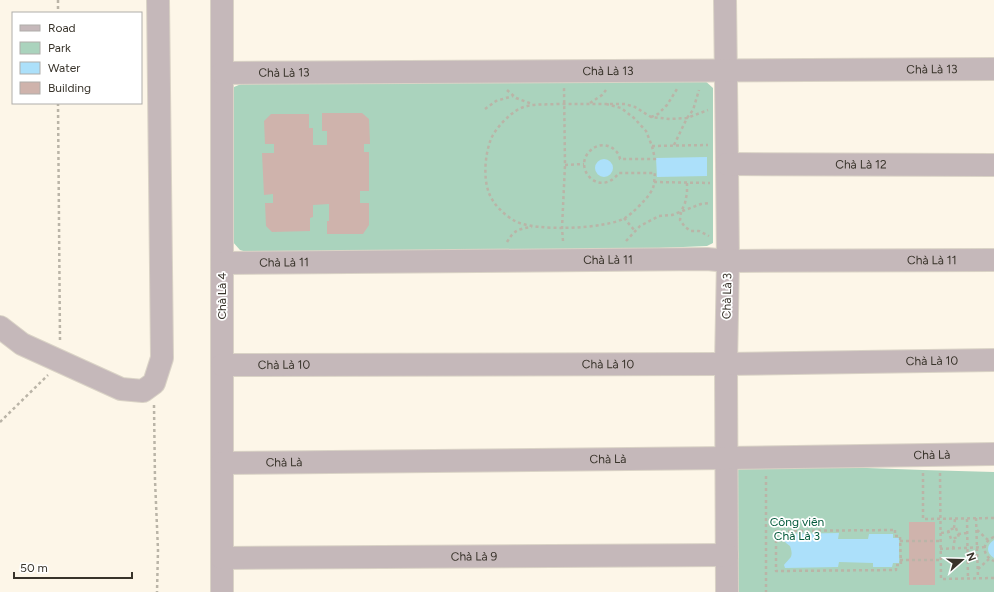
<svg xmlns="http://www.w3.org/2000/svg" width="994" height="592" font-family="Figtree,sans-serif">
	<rect width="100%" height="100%" fill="#fdf6e8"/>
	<path fill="#aad3bd" d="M 703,79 L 713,88 L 713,243 L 707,246 L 563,252 L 257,255 L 240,250 L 232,241 L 234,87 L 246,82 Z
		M 730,463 L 923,470 L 994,472 L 994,592 L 737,592 Z"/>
	<path fill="#ace0fa" d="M 707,157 L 707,176 L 657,177 L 656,158 Z
		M595 168a9 9 0 1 1 18 0a9 9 0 1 1-18 0Z
		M 839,533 L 838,539 L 868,539 L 869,534 L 893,534 L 893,538 L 899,538 L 899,563 L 893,563 L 892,567 L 873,567 L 873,563 L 839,562 L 838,567 L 785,568 L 784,565 C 790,557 794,558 790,546 L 786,543 L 782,538 L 783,534 Z
		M 994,540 L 994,558 C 986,553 986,545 994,540 Z"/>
	<path fill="#cfb3ac" d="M 322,113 L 362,113 L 369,119 L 370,144 L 364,144 L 364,152 L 369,152 L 369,191 L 360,191 L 360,203 L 369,203 L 369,225 L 363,234 L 327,234 L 327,221 L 329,221 L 329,204 L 313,205 L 313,217 L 310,218 L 310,231 L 272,232 L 266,226 L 265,203 L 273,203 L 273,194 L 264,195 L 262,153 L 274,153 L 274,144 L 265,144 L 264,121 L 271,114 L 309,114 L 309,128 L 313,128 L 313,145 L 327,145 L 327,131 L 322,131 Z
		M 909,522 L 935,522 L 935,585 L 909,585 Z"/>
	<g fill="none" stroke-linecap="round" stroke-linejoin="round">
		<defs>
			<g id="minor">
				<path d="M 222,0 L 222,592"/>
				<path d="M 725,0 L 727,164 L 728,261 L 726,364 L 727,592"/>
				<path id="s1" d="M 222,73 L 994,69"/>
				<path id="s2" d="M 727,164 L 994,165"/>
				<path id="s3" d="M 222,263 L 707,259 L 728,261 L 994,260"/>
				<path d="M 0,327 L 22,344 L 121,389 L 143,391 L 154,383 L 162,358 L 158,0"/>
				<path id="s4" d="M 222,365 L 726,364 L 994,360"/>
				<path id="s5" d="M 222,463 L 726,458 L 994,454"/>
				<path id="s6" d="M 222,558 L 727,555"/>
			</g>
		</defs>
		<use href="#minor" stroke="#dad3c6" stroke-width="24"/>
		<path stroke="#bab4a7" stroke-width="2.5" stroke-dasharray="3 3" stroke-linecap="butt" d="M 58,0 L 58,13
			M 507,90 L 516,98 L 532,104
			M 58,103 L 60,340
			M 590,103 L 602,95 L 606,90
			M 606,104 L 621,108 L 634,118 L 646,131 L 652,146 L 655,159 L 620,159 C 619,153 614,148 608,146 C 602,144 595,146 591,150 C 571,167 599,199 619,173 L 655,173 C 654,178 655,185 652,190 C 648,198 632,214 625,218 C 606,229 534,232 515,221 C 504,215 493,204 489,193 C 483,178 485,154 491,139 C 495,129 509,114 519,109 C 531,103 544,105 557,104 C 574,104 590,104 606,104 Z
			M 610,104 L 625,104 L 635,107 L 651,117 L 670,119 L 687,118 L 708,110
			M 485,109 L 496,101 L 513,96
			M 651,117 L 658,114 L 667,105 L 677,89
			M 674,145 L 687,118 L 693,110 L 699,90
			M 652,146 L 708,145
			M 565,165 L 584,164
			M 654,182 L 710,183
			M 687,183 L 687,193 L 685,203 L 681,212 L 680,220 L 685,227 L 691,231 L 699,231 L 709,236
			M 624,218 L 635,231
			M 563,241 L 562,228 L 565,165 L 564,88
			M 626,241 L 640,226 L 659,216 L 672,215 L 701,204 L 710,203
			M 507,242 C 514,230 518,229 532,227
			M 154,405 L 155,480 L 158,550 L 157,592
			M 0,422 L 48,375
			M 923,473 L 923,519 L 994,518
			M 940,473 L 941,579 L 994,578
			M 766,476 L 766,592
			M 976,518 L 978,578
			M 967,519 L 968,579
			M 954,528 L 955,519
			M 956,528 L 959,537 L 951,539 L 948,530 Z
			M 895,530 L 895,536 L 900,536 L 901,565 L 896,565 L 896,570 L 776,571 L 776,531 Z
			M 977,530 L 988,540
			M 941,533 L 949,532
			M 958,534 L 967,533
			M 994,537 C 981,542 982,556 994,561
			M 900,541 L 940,541
			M 940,549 L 985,547
			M 953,549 L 955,538
			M 900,560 L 941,560
			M 978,569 L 989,559"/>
		<use href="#minor" stroke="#c5b8ba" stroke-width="22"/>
	</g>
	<g text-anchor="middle" stroke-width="3.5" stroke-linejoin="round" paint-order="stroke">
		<g font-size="12" fill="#38332a" stroke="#fff">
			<text dy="4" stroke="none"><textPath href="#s1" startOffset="710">Chà Là 13</textPath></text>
			<text dy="4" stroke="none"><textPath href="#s1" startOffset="386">Chà Là 13</textPath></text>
			<text dy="4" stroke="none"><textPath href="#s1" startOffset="62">Chà Là 13</textPath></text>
			<text dy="4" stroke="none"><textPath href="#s2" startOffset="134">Chà Là 12</textPath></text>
			<text dy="4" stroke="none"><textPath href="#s3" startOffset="386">Chà Là 11</textPath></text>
			<text dy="4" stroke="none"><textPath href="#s3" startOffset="710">Chà Là 11</textPath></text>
			<text dy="4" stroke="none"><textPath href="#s3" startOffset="62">Chà Là 11</textPath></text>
			<text transform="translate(222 296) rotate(-90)" y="4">Chà Là 4</text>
			<text transform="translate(727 296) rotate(-89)" y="4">Chà Là 3</text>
			<text dy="4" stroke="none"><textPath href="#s4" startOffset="710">Chà Là 10</textPath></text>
			<text dy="4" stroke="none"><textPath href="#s4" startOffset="386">Chà Là 10</textPath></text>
			<text dy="4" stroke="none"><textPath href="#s4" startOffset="62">Chà Là 10</textPath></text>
			<text dy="4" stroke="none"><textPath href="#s5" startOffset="710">Chà Là</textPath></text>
			<text dy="4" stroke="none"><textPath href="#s5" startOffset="386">Chà Là</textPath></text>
			<text dy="4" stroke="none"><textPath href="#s5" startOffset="62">Chà Là</textPath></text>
			<text dy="4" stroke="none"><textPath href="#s6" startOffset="252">Chà Là 9</textPath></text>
		</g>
		<g font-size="12" fill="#03593b" stroke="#fff">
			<text x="797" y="526">Công viên<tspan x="797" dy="14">Chà Là 3</tspan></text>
		</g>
	</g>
	<rect x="12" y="12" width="130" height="92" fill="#ffffff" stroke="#afadaa"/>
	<rect x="20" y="25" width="20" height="6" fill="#c5b8ba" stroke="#afadaa"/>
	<text x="48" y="32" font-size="12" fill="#38332a">Road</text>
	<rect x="20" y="42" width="20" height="12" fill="#aad3bd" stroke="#afadaa"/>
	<text x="48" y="52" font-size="12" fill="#38332a">Park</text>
	<rect x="20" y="62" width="20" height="12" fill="#ace0fa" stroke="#afadaa"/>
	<text x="48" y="72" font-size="12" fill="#38332a">Water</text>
	<rect x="20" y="82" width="20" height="12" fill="#cfb3ac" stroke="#afadaa"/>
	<text x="48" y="92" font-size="12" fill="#38332a">Building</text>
	<g transform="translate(962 560) rotate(70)" stroke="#ffffff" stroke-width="3" paint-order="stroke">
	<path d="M0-3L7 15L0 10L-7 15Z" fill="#38332a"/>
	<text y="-6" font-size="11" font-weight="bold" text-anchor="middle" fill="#38332a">N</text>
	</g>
	<path d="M14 572v6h118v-6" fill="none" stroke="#38332a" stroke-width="2"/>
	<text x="20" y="572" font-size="12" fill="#38332a" stroke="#ffffff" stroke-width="3" paint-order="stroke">50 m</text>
</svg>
